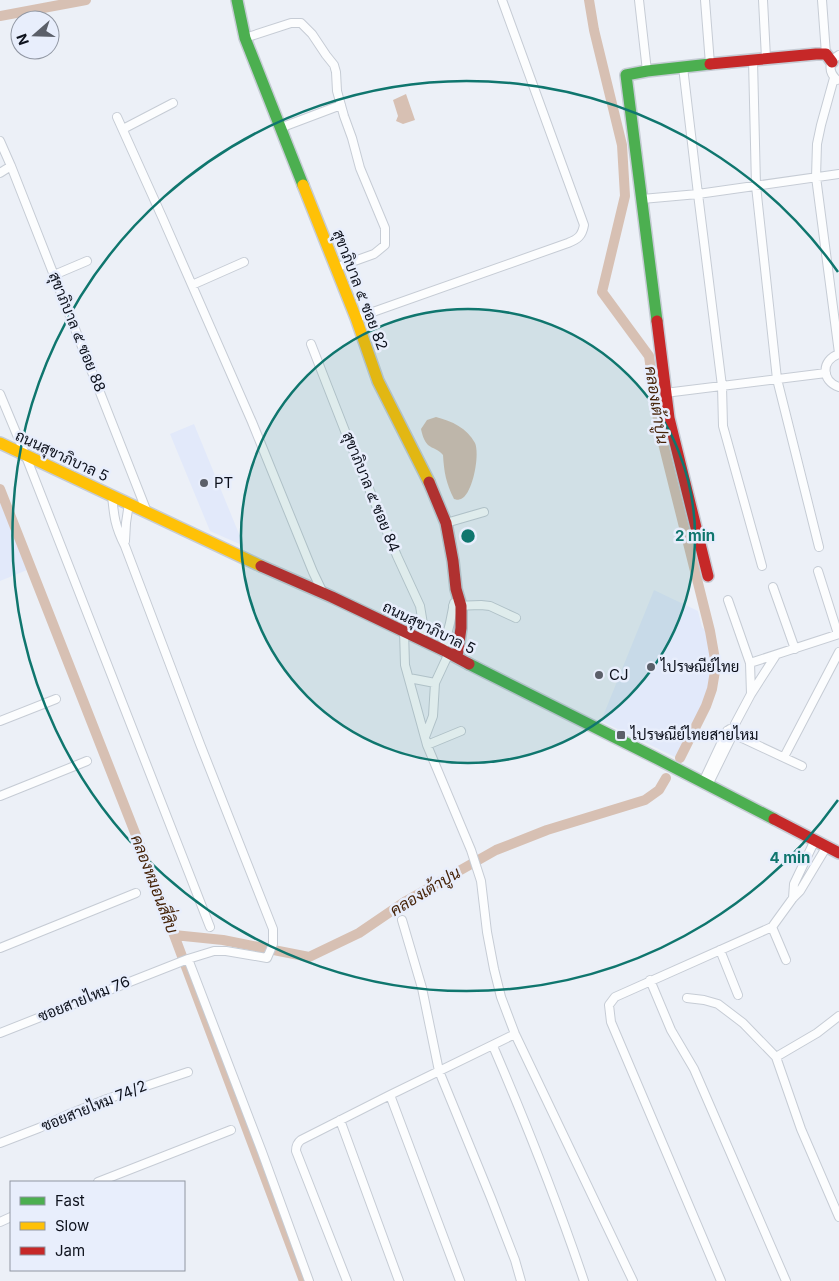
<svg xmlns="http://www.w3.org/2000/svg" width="839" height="1281" font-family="Inter,Sarabun,sans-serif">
	<rect width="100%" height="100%" fill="#ecf0f7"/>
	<path fill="#e2e9fa" d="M 194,424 L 244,546 L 210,531 L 170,434 Z
		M 0,502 L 27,570 L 0,581 Z
		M 654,590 L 698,611 L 702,627 L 710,635 L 713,665 L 710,686 L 677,758 L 601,721 Z"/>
	<path fill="#d7c0b3" d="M 406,94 L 415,120 L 403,124 L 396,121 L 398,116 L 393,100 Z
		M 436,417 C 452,421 467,428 475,443 C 480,454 473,494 461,499 C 458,500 457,500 454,499 C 446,483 444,472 443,455 C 438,449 433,449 428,445 C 424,441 422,434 421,429 L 427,420 Z"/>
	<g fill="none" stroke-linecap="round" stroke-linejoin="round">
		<path stroke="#d7c0b3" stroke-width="10" d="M 589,0 L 594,30 L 622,145 L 625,196 L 602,292 L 649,356 L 659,427 L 710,631 L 716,665 L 712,689 L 706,706 L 680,758
			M 0,16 L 86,0
			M 0,489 L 150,871 L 304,1281
			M 174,935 L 223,940 L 309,957 L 359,933 L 406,901 L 496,850 L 547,830 L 645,800 L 659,790 L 666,778"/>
		<defs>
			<path id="street" d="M 639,0 L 647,71
				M 705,0 L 710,64
				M 763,0 L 766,58
				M 822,0 L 826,54
				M 245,38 L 291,23 L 301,23 L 312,34 L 326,55 L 334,65 L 336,72 L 337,91 L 344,116 L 352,138 L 360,168 L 385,228 L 385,245 L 374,254 L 335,268
				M 753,60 L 756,186 L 777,379 L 819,547
				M 683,67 L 698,194 L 722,386 L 723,426 L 762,566
				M 834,78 L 821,125 L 817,144 L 816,177 L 839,353
				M 837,80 C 828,72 828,61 839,55
				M 117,117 L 163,219 L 252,422 L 313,572 L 323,593
				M 280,128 L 341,105
				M 123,129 L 173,103
				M 0,141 L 11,166
				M 0,173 L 11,166 L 147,512
				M 642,199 L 698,194 L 839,174
				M 54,275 L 87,261
				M 192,285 L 244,262
				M 356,318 L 568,243 C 578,239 582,236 584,225 L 502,0
				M 311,344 L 345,431 L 397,556 L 420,606 L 424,630 L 420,640
				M 839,354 C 821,360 821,381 839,387
				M 665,393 L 826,373
				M 0,394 L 25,454 L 210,927
				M 112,495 C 114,517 115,526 125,546 L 200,744 L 273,929 L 273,944 L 267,958 L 226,951 L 214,951 L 188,959
				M 446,523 L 484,512
				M 125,541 L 126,523 L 129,503
				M 818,571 L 838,634
				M 773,587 L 795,649
				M 453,606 L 481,605 L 490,606 L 516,618
				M 404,631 L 405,665 L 427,745 L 471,850 L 481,881 L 487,932 L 494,969 L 501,997 L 515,1034 L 633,1281
				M 443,650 L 450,623 L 454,603
				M 750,663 L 839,634
				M 409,678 L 435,683
				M 751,694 L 776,655
				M 0,721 L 56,699
				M 727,731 L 802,766
				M 425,737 L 433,716 L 435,683 L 449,653
				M 427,745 L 461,731
				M 784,757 L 839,652
				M 703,782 L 727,731 L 730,729
				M 708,785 L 733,734 L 735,724 L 751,694 L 750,663 L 728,600
				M 0,796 L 87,761
				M 793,898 L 794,884 L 815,840
				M 402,920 L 422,988 L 439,1071 L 491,1198 L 515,1260 L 521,1281
				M 772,927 L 786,960
				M 0,948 L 136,893
				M 720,950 L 738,995
				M 650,980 L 671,1030 L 694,1069 L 786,1281
				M 687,998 L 704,1000 L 718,1004 L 743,1023 L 776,1057
				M 839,1016 L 817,1033 L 776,1057 L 801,1129 L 839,1217
				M 0,1033 L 188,959 L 262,1152 L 309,1281
				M 493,1046 C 526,1123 557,1201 584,1281
				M 390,1095 L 460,1281
				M 340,1120 L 399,1281
				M 0,1143 L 39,1128 L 67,1115 L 107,1099 L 188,1072
				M 98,1182 L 231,1130
				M 0,1222 L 11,1217
				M 347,1281 L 296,1151 C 296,1146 297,1143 301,1140 L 390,1095 L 515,1034
				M 721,1281 L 611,1022 L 609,1005 L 615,997 L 772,927 L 793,898 L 800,891 L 827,846"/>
			<path id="fast" d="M 237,0 L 245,38 L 303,185
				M 657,321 L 626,75 L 647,71 L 710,64
				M 469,664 L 652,756 L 774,819"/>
			<path id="slow" d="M 303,185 L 356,318 L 378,381 L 429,482
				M 0,443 L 261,566"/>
			<path id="jam" d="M 710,64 L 816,54 L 826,54 L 832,62
				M 657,321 L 669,418 L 708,576
				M 429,482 L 446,523 L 453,561 L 456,589 L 461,606 L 461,628 L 457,657
				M 261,566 L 332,597 L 443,650 L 469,664
				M 774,819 L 839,853"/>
		</defs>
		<use href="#street" stroke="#c6ccd5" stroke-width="10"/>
		<use href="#fast" stroke="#c6ccd5" stroke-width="14"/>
		<use href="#slow" stroke="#c6ccd5" stroke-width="14"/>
		<use href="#jam" stroke="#c6ccd5" stroke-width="14"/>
		<use href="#street" stroke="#fcfdfe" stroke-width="8"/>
		<use href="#fast" stroke="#4caf50" stroke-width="11"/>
		<use href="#slow" stroke="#ffc107" stroke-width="11"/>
		<use href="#jam" stroke="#c62828" stroke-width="11"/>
	</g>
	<circle cx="468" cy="536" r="227" fill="#0f766e" fill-opacity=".12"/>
	<g fill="none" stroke="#0f766e" stroke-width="2.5">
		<circle cx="468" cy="536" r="227"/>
		<path d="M838 800A455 455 0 1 1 838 272"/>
	</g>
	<g fill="#5b5f69" stroke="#e8eefc" stroke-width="2">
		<circle cx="204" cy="483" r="5"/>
		<circle cx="651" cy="667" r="5"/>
		<circle cx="599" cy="675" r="5"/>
		<rect x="616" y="730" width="10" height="10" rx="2.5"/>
	</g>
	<g text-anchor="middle" stroke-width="5" stroke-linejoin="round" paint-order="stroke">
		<g font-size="15" fill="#0d111c" stroke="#e8eefc">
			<text transform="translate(360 290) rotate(69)" y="5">สุขาภิบาล ๕ ซอย 82</text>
			<text transform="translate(77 332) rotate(68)" y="5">สุขาภิบาล ๕ ซอย 88</text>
			<text transform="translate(62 456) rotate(25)" y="5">ถนนสุขาภิบาล 5</text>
			<text transform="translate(371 492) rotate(68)" y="5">สุขาภิบาล ๕ ซอย 84</text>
			<text transform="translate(429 628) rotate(26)" y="5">ถนนสุขาภิบาล 5</text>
			<text transform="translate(84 999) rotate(-22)" y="5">ซอยสายไหม 76</text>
			<text transform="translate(94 1106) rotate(-22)" y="5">ซอยสายไหม 74/2</text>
		</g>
		<g font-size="15" fill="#0d111c" stroke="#e8eefc" text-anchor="start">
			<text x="214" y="488">PT</text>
			<text x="661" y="672">ไปรษณีย์ไทย</text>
			<text x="609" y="680">CJ</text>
			<text x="631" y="740">ไปรษณีย์ไทยสายไหม</text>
		</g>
		<g font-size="16" font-style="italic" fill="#462409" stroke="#e8eefc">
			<text transform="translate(657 405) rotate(81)" y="6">คลองเต้าปูน</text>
			<text transform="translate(155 884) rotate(69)" y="6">คลองหมอนสี่สิบ</text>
			<text transform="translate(425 891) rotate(-31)" y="6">คลองเต้าปูน</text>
		</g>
	</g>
	<circle cx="468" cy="536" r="8" fill="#0f766e" stroke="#e8eefc" stroke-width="2.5"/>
	<g font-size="15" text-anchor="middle" font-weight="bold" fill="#0f766e" stroke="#e8eefc" stroke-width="5" stroke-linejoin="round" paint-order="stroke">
		<text x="695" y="541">2 min</text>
		<text x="790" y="863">4 min</text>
	</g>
	<rect x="10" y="1181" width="175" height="90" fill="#e8eefc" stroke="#9096a2"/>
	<rect x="20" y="1197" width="25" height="8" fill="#4caf50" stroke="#9096a2"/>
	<text x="55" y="1206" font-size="15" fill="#0d111c">Fast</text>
	<rect x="20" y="1222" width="25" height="8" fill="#ffc107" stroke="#9096a2"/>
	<text x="55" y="1231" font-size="15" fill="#0d111c">Slow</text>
	<rect x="20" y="1247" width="25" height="8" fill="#c62828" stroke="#9096a2"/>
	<text x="55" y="1256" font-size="15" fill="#0d111c">Jam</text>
	<g transform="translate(35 35) rotate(250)"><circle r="24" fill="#e8eefc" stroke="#9096a2"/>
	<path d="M0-4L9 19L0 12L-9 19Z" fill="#5b5f69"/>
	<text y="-8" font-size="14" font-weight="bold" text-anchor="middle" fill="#0d111c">N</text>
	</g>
</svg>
